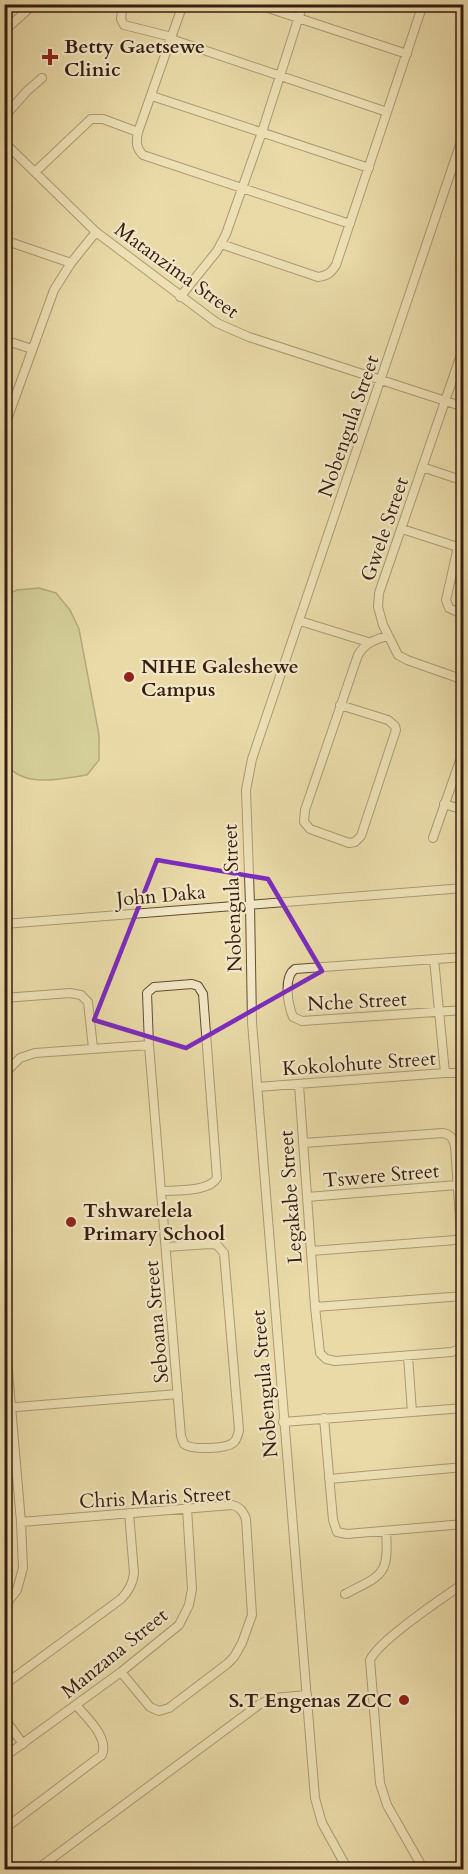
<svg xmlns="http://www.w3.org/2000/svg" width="468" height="1874" font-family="Cardo,serif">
	<rect width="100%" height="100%" fill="#e9daa8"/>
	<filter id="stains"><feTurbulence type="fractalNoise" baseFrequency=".00333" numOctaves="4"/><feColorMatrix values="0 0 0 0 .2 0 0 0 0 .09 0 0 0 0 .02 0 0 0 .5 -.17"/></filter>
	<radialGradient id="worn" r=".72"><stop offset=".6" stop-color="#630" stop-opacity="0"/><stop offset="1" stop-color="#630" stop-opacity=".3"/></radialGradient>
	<path fill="#babe85" stroke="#786d4a" stroke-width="1.5" d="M 39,588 L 56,593 L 70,610 L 79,629 L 99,735 L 99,760 L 87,775 C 60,779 22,789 5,762 L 5,595 L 17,590 Z"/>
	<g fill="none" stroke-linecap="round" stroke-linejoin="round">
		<defs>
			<path id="minor" d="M 123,4 L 121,19 L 124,25 L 172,37
				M 183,4 L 138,132 C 136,142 136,148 143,155 L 350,224
				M 256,4 L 407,54
				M 4,31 L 34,4
				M 171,39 L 387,112
				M 152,96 L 369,168
				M 4,117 L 27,91 L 42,78
				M 4,142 L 96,232 L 217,323 L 249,337 L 464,407
				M 35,172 L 91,119 L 103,119 L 138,132
				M 4,240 L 71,263
				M 221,244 L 318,277 C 327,276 331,273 336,265 L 423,4
				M 180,297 L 217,251 L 226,234 L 262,132 L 303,4
				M 4,340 L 32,349
				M 464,346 L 379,593 L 378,607 L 383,625 L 398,655 L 407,660 L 464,680
				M 4,428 L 54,290 L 71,263 L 96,232
				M 422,467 L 464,481
				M 402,529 L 464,549
				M 458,547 L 446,600 L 449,608 L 464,615
				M 300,621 L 368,642
				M 340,705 L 388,720 L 395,726 L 396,730 L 361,836 L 355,842 L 349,843 L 310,829 L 304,822 L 305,810 L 358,655 C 365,643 374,640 387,636
				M 444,804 L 464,810
				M 433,838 L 464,749
				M 4,924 L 464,888
				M 464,957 L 295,969 C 283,977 288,1005 293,1017 L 302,1021 L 464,1010
				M 434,959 L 445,1073
				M 4,998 L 70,993 L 81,995 L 88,1002 L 93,1048
				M 4,1074 L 20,1058 L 35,1053 L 149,1045
				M 299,1085 L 315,1307 L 320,1353 L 326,1359 L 335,1361 L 452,1352 L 464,1347
				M 257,1087 L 445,1073 L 456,1073 L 464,1075
				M 303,1143 L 443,1133 C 451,1135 453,1138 455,1146 L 461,1233 L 460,1237 L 456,1240 L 311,1251
				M 162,1191 C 177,1190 209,1192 217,1178 L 203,994 L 198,986 L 192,984 L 154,987 L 147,993 L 149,1045 L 181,1436 L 184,1444 C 191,1450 225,1449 233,1443 C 237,1440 238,1435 239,1430 L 224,1253 L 217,1245 L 210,1244 L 166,1247
				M 307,1197 L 457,1185
				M 315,1307 L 464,1296
				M 4,1325 L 21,1522 L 23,1568 L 17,1590 L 4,1607
				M 408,1356 L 412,1412
				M 4,1408 L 178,1394
				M 324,1418 L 333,1520 L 337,1532 L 347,1534 L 464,1524
				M 283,1422 L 464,1408
				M 329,1479 L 464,1467
				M 21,1522 L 232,1505 C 240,1507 243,1511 246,1519 L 252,1615 L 242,1643 L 234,1657 L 227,1664 L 169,1708 L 159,1711 L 150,1707 L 121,1672
				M 345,1594 C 383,1575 389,1575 386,1531
				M 4,1685 L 121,1599 C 129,1591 133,1584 134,1573 L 129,1513
				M 4,1718 L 23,1744
				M 4,1757 L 121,1672 L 179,1625 L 189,1605 L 192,1589 L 187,1508
				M 4,1829 L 102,1755 C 109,1737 87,1718 76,1705
				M 36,1870 L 260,1704 L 273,1698 L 307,1695
				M 348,1870 L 322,1823 L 315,1798 L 252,1022 L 250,904 L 246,790 L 252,759 L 464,133
				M 424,1870 L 387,1805 L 380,1783 L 370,1660 C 379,1640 443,1598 464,1583
				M 452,1870 L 464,1863"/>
		</defs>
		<use href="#minor" stroke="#644c36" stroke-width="10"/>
		<use href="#minor" stroke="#f1e7c6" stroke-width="8"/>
	</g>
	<path d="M0 0H468V1874H0ZM 157,860 L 268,879 L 322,971 L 186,1048 L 94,1020 Z" fill="#e9daa8" fill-opacity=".55" fill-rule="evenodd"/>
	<path fill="none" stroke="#7b2cbf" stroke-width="4.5" stroke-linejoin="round" d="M 157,860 L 268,879 L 322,971 L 186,1048 L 94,1020 Z"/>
	<g fill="#8f2418" stroke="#f1e7c6" stroke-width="2">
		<path d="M47 48h6v6h6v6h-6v6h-6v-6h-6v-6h6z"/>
		<circle cx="129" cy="677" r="6"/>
		<circle cx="71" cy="1222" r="6"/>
		<circle cx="404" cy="1700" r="6"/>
	</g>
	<g text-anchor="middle" stroke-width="4.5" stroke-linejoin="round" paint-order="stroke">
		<g font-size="20" font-weight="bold" fill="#371c10" stroke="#f1e7c6" text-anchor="start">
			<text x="64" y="53">Betty Gaetsewe<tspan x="64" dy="23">Clinic</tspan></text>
			<text x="141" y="673">NIHE Galeshewe<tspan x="141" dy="23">Campus</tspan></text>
			<text x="83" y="1217">Tshwarelela<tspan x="83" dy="23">Primary School</tspan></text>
			<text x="392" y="1707" text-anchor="end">S.T Engenas ZCC</text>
		</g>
		<g font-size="20" fill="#371c10" stroke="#f1e7c6">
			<text transform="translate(177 270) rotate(36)" y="7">Matanzima Street</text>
			<text transform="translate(348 426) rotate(-71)" y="7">Nobengula Street</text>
			<text transform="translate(384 529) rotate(-71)" y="7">Gwele Street</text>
			<text transform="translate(161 895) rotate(-5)" y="7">John Daka</text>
			<text transform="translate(232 898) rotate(-92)" y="7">Nobengula Street</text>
			<text transform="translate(357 1001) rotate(-3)" y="7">Nche Street</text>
			<text transform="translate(359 1063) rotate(-4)" y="7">Kokolohute Street</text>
			<text transform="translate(381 1175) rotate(-5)" y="7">Tswere Street</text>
			<text transform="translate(290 1197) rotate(-94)" y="7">Legakabe Street</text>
			<text transform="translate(156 1322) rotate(-95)" y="7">Seboana Street</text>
			<text transform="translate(264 1384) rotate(-95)" y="7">Nobengula Street</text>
			<text transform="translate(155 1497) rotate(-3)" y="7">Chris Maris Street</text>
			<text transform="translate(114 1653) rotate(-39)" y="7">Manzana Street</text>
		</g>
	</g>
	<rect width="468" height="1874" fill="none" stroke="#e9daa8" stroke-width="24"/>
	<rect x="6" y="6" width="456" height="1862" fill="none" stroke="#371c10" stroke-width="3"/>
	<rect x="12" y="12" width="444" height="1850" fill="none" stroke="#371c10" stroke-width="1.5"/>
	<rect width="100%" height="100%" filter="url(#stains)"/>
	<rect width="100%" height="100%" fill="url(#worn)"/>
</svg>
